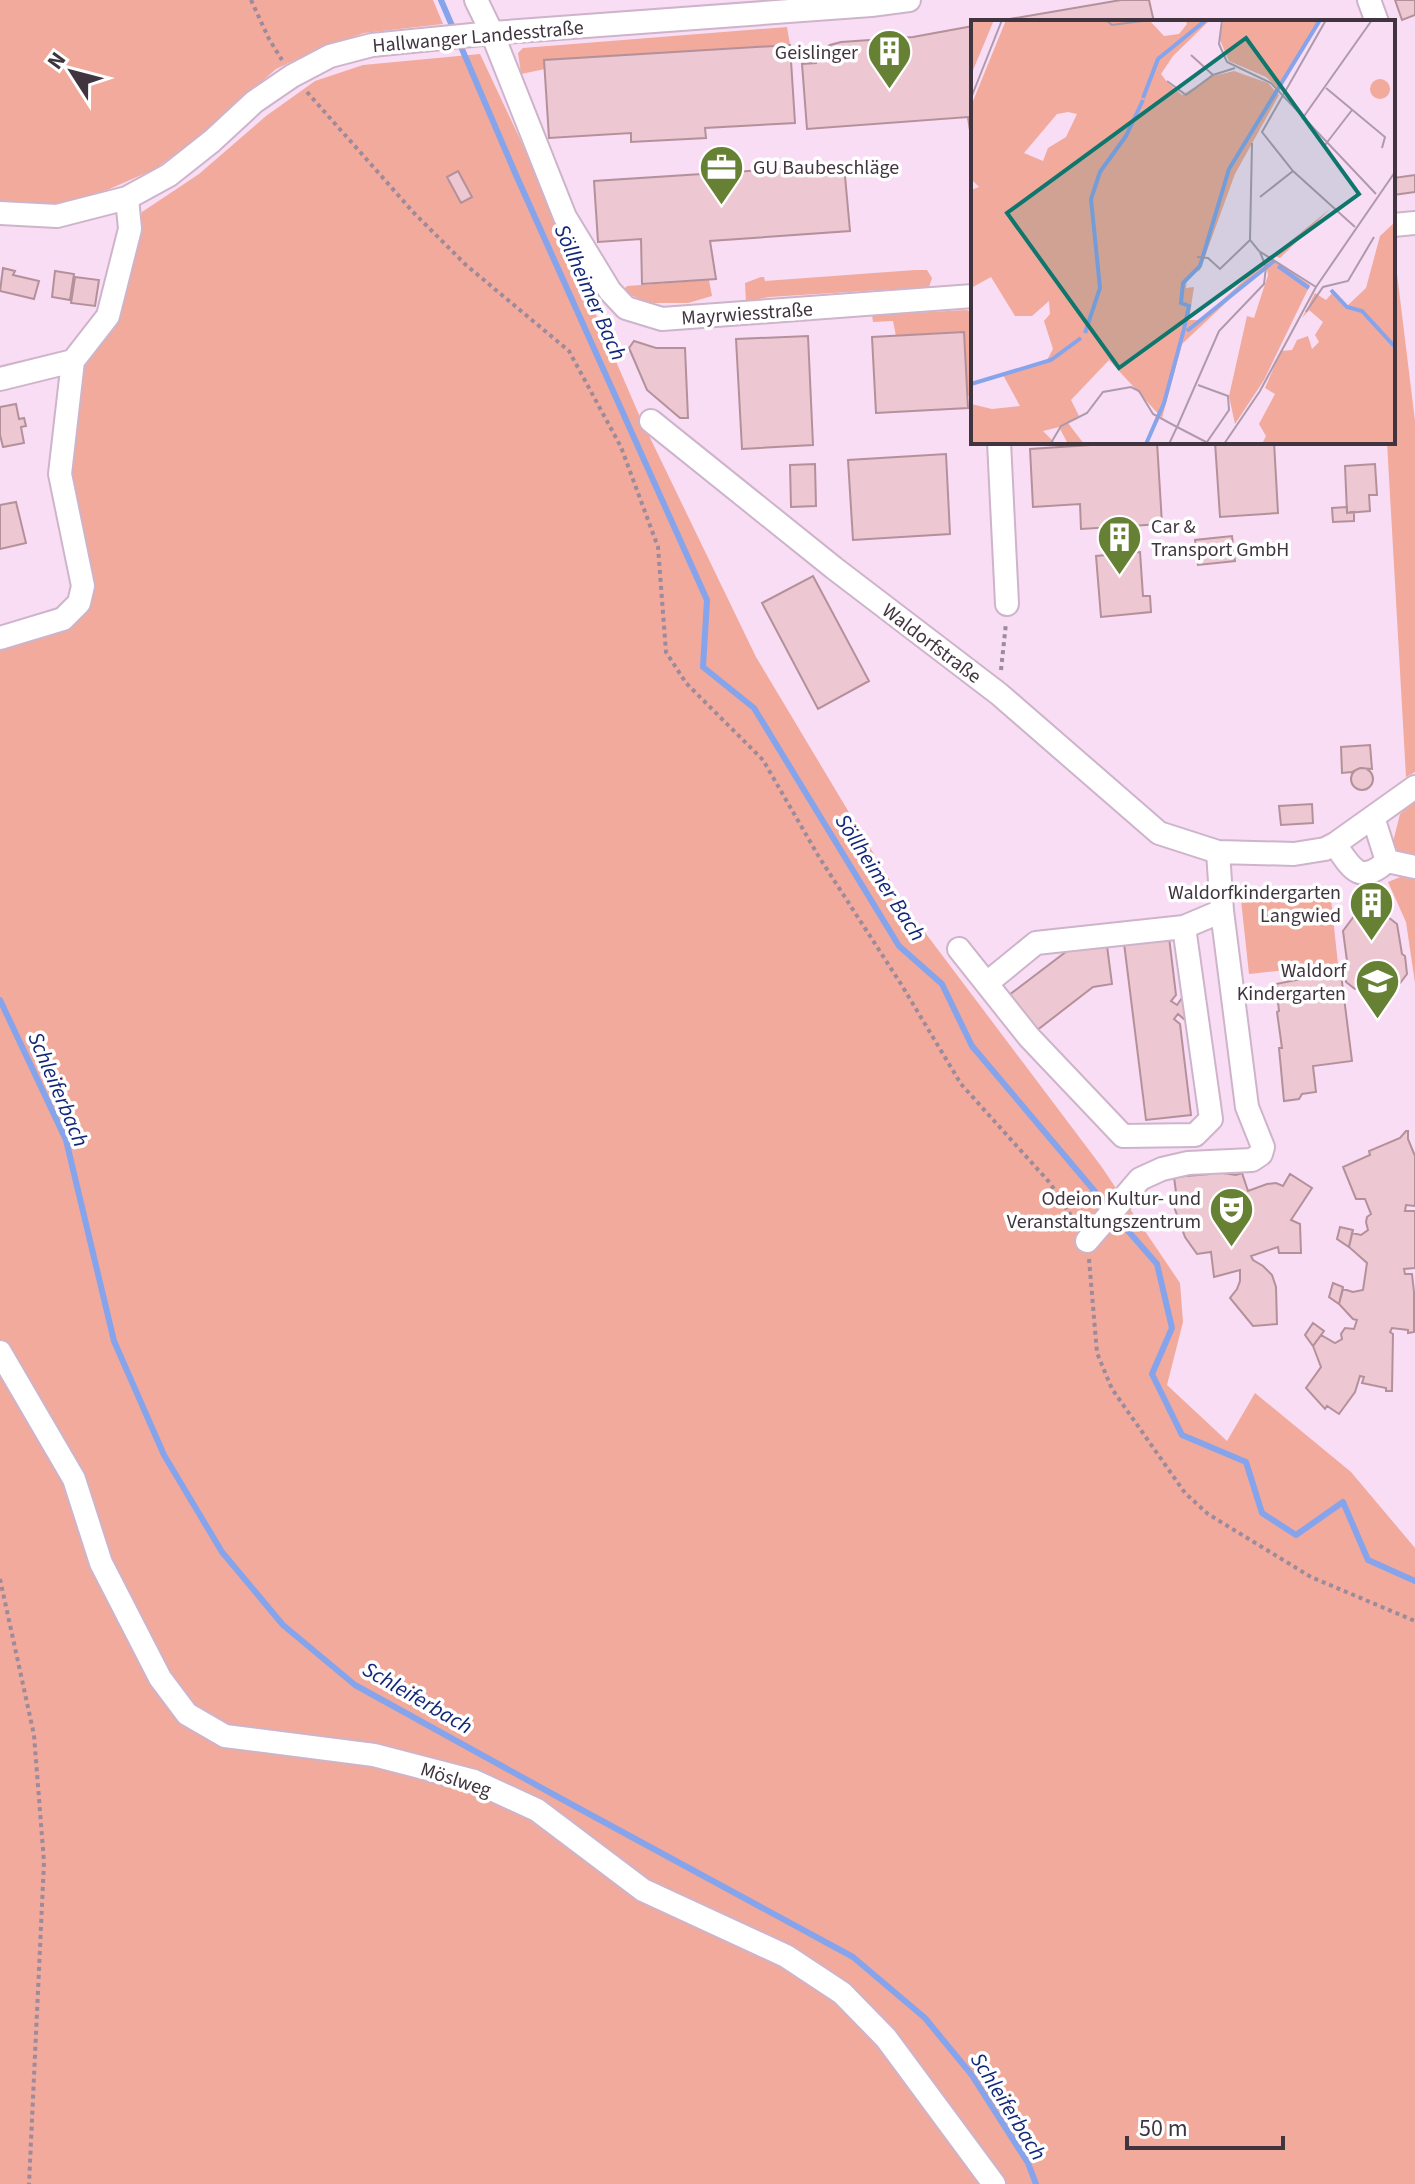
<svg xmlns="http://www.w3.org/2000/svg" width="1415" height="2184" font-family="'Source Sans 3',sans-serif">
	<rect width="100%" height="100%" fill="#f8ddf5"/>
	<path fill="#f1aa9c" d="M 0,0 L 433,0 L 443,24 L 364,33 L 314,51 L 276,69 L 206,131 L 155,169 L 107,190 L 57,204 L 15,203 L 0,201 Z
		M 787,27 L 790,45 L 545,60 L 545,69 L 521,74 L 518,53 L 523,48 Z
		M 480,54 L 521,141 L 640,417 L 756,657 L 905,906 L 1101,1166 L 1180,1283 L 1183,1322 L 1167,1385 L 1227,1441 L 1255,1393 L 1351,1472 L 1415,1548 L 1415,2184 L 0,2184 L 0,640 L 84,605 L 69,499 L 79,362 L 111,320 L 142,212 L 199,174 L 266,116 L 315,81 L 363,65 Z
		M 1393,241 L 1415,421 L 1415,772 L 1406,777 L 1387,442 L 1393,442 Z
		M 915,270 L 927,270 L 932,278 L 929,287 L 769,297 L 746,302 L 745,283 L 761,277 L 764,277 L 765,281 Z
		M 709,280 L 712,296 L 688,303 L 648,303 L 622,291 L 627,286 Z
		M 967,310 L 973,314 L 973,395 L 967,396 L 896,336 L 893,321 L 873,322 L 872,315 Z
		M 1415,801 L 1415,983 L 1406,922 L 1388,882 L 1410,873 L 1393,842 L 1400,814 Z
		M 1330,890 L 1338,964 L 1249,974 L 1241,900 Z"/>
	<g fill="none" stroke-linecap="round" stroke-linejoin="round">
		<path stroke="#86a4ec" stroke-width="6" d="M 441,0 L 516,175 L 707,600 L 703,667 L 754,708 L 899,946 L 942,984 L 972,1046 L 1108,1207
			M 0,1000 L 66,1140 L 114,1341 L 164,1455 L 222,1552 L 283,1625 L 355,1685 L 569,1803 L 853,1957 L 925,2018 L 971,2074 L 1028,2163 L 1036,2184
			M 1115,1216 L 1157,1264 L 1172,1328 L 1152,1374 L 1182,1435 L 1246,1462 L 1262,1513 L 1296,1535 L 1343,1502 L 1368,1560 L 1415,1581"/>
	</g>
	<path fill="#edc7d1" stroke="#b4919a" stroke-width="2" d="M 1121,0 L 1149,0 L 1154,22 L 992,22 Z
		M 1395,0 L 1415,0 L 1415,15 L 1402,20 Z
		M 973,26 L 973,151 L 968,117 L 807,129 L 802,64 L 816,63 L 819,52 L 830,45 L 841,42 L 913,37 Z
		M 790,45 L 795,123 L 705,128 L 706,138 L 631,142 L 631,133 L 549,138 L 544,60 Z
		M 844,165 L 850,231 L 710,241 L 716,279 L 642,284 L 641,239 L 598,242 L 594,181 Z
		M 458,171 L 472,197 L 461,203 L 447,177 Z
		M 1415,175 L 1415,192 L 1393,195 L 1393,178 Z
		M 3,268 L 15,271 L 13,275 L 39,281 L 34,299 L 0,291 Z
		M 55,271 L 74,274 L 70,300 L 52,297 Z
		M 75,277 L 99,280 L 95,306 L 71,303 Z
		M 964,332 L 968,408 L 876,413 L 872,337 Z
		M 808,336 L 813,445 L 742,449 L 736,339 Z
		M 634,341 L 656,348 L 685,348 L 688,418 L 680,418 L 647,390 L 629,348 Z
		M 16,404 L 19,419 L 24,418 L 26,426 L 21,427 L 24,443 L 3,447 L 0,435 L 0,407 Z
		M 1136,442 L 1157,442 L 1162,524 L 1081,529 L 1080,504 L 1033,507 L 1030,449 Z
		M 1215,442 L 1274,442 L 1278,513 L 1220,517 Z
		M 946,454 L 950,534 L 853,540 L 848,460 Z
		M 815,464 L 816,506 L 791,507 L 790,465 Z
		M 1375,464 L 1377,495 L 1369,495 L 1370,511 L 1347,513 L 1345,466 Z
		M 16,502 L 26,543 L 0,549 L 0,505 Z
		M 1347,507 L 1347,513 L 1354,512 L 1354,521 L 1333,522 L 1332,508 Z
		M 1232,536 L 1235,561 L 1198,565 L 1195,540 Z
		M 1140,552 L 1143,596 L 1150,596 L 1151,612 L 1101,617 L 1096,556 Z
		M 813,576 L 869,681 L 818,709 L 762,603 Z
		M 1370,745 L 1372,769 L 1360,768 L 1352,772 L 1342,773 L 1341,747 Z
		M1351 779a11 11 0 1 1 22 0a11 11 0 1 1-22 0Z
		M 1312,804 L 1313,823 L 1281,825 L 1279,806 Z
		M 1379,906 L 1379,910 L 1397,924 L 1402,954 L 1405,956 L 1407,974 L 1400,983 L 1391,984 L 1383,978 L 1382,970 L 1384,963 L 1374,962 L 1366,966 L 1370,972 L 1371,979 L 1364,988 L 1355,989 L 1346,982 L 1344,965 L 1347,961 L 1343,931 L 1357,912 L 1357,908 Z
		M 1169,937 L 1176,995 L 1171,1001 L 1177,1005 L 1182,998 L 1194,1007 L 1185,1020 L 1178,1014 L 1174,1019 L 1180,1024 L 1191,1115 L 1146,1120 L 1124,943 Z
		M 1107,946 L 1112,984 L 1093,987 L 1036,1031 L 1009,995 L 1067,951 Z
		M 1341,974 L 1352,1061 L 1313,1066 L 1316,1092 L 1302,1094 L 1299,1099 L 1284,1101 L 1279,1048 L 1282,1048 L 1277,1012 L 1279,1011 L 1276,984 L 1311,977 Z
		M 1406,1131 L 1408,1131 L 1408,1139 L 1415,1156 L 1415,1206 L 1406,1205 L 1405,1211 L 1415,1211 L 1415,1268 L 1404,1269 L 1405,1274 L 1412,1274 L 1414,1292 L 1414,1332 L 1408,1333 L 1408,1330 L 1392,1328 L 1390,1332 L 1393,1334 L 1392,1391 L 1386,1391 L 1386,1388 L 1362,1383 L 1364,1377 L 1360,1376 L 1355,1392 L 1339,1414 L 1327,1406 L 1325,1409 L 1306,1388 L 1321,1367 L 1313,1346 L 1321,1335 L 1335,1343 L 1342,1339 L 1341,1334 L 1345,1328 L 1354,1329 L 1357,1320 L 1353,1319 L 1339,1304 L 1343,1289 L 1353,1292 L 1363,1290 L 1367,1263 L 1349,1247 L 1352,1233 L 1361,1235 L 1368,1230 L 1366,1222 L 1367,1217 L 1371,1214 L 1365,1199 L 1356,1199 L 1343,1167 L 1370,1155 L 1369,1151 L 1400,1138 Z
		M 1209,1171 L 1236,1175 L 1242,1173 L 1248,1191 L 1267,1184 L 1276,1183 L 1283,1186 L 1290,1174 L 1312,1188 L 1291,1220 L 1300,1224 L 1301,1253 L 1279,1253 L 1278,1247 L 1251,1256 L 1253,1260 L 1263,1266 L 1272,1275 L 1276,1287 L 1277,1324 L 1253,1326 L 1230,1298 L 1237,1289 L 1240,1281 L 1240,1270 L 1214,1277 L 1211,1252 L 1197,1254 L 1185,1237 L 1172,1201 L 1177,1200 L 1174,1177 L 1209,1174 Z
		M 1340,1227 L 1353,1230 L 1349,1247 L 1337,1239 Z
		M 1333,1283 L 1343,1287 L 1339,1304 L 1329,1297 Z
		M 1313,1323 L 1324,1331 L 1313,1346 L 1305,1335 Z"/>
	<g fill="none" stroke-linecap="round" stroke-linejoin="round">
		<defs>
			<path id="minor" d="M 476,0 L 492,33 L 565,217 L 610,291 L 626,308 L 662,319 L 973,296
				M 1369,0 L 1377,22
				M 0,213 L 57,216 L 127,198 L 169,175 L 212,141 L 254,102 L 292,76 L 330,56 L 372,45 L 492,33 L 871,5 L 909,0
				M 1393,225 L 1415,223
				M 0,379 L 73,361
				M 651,421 L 834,568 L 999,694 L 1159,833 L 1218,852 L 1294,854 L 1325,849 L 1335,844 L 1415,787
				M 999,442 L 1007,604
				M 0,638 L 63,619 L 79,603 L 83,586 L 60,474 L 73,361 L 108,316 L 130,229 L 127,198
				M 1373,817 L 1387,861
				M 1335,844 C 1351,868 1360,886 1387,861
				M 1387,861 L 1415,867
				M 959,949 L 1029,1037 L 1123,1136 L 1195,1135 L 1211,1119 L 1184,927
				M 987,983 L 1036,943 L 1184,927 L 1222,911
				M 1087,1241 L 1140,1179 L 1162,1169 L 1188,1163 L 1252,1160 L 1261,1154 L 1263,1147 L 1247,1107 L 1222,911 L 1218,852
				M 0,1352 L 74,1479 L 101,1563 L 160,1678 L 187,1714 L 225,1736 L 374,1755 L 474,1781 L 537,1810 L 643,1890 L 786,1956 L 842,1993 L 886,2038 L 994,2184"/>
		</defs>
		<use href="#minor" stroke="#ceb4cb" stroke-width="26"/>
		<path stroke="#9d8a9b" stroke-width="4" stroke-dasharray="4 4" stroke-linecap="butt" d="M 251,0 L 269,39 L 282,60
			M 307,92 L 414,213 L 466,265 L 569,351 L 621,447 L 658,547 L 666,652 L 686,683 L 763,760 L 819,857 L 901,984 L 961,1084 L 1050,1183 L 1075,1222
			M 1001,670 L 1006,623
			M 1089,1259 L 1097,1353 L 1112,1389 L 1185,1493 L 1208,1514 L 1311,1577 L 1415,1621
			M 0,1579 L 34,1735 L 44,1862 L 29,2184"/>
		<use href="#minor" stroke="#fff" stroke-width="22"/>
	</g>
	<defs>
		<symbol id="building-pin" viewBox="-11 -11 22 30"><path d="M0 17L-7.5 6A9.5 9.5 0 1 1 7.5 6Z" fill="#678134" stroke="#fff"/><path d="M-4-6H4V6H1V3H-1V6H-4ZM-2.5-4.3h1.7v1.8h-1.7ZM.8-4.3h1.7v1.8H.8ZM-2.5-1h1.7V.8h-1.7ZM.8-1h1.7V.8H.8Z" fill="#fff"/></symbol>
		<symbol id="office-pin" viewBox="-11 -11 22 30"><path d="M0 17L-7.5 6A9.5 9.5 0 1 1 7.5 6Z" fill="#678134" stroke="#fff"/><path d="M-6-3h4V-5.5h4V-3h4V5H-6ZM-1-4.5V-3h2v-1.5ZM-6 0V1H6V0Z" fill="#fff"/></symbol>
		<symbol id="school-pin" viewBox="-11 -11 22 30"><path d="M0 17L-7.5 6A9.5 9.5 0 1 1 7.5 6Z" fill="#678134" stroke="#fff"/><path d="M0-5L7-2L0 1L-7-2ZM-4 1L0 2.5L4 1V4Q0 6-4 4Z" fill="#fff"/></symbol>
		<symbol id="theatre-pin" viewBox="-11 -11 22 30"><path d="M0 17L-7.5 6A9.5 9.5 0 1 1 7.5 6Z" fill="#678134" stroke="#fff"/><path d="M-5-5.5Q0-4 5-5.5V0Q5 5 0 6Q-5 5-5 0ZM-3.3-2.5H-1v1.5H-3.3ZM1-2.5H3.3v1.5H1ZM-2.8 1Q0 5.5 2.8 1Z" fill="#fff"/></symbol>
	</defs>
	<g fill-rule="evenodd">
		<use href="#building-pin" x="864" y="26" width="51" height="69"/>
		<use href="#office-pin" x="696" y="142" width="51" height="69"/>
		<use href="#building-pin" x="1094" y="512" width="51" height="69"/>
		<use href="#building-pin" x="1346" y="878" width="51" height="69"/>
		<use href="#school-pin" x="1352" y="956" width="51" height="69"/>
		<use href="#theatre-pin" x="1206" y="1184" width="51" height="69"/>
	</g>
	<g text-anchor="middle" stroke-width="7" stroke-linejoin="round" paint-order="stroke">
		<g font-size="20" fill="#40353f" stroke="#fff">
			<text transform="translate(478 36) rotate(-5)" y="7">Hallwanger Landesstraße</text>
			<text transform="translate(747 313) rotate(-4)" y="7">Mayrwiesstraße</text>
			<text transform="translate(932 643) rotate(37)" y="7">Waldorfstraße</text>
			<text transform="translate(456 1779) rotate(18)" y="7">Möslweg</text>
		</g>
		<g font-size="20" fill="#40353f" stroke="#fff" text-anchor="end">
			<text x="858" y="59">Geislinger</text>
			<text x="753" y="174" text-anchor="start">GU Baubeschläge</text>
			<text x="1151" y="533" text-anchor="start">Car &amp;<tspan x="1151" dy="23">Transport GmbH</tspan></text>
			<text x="1341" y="899">Waldorfkindergarten<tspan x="1341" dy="23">Langwied</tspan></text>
			<text x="1346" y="977">Waldorf<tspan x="1346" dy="23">Kindergarten</tspan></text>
			<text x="1201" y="1205">Odeion Kultur- und<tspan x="1201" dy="23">Veranstaltungszentrum</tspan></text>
		</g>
		<g font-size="22" font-style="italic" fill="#122779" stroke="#fff">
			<text transform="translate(591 292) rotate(66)" y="8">Söllheimer Bach</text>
			<text transform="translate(881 877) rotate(57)" y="8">Söllheimer Bach</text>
			<text transform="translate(59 1089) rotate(67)" y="8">Schleiferbach</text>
			<text transform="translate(418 1697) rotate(30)" y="8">Schleiferbach</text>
			<text transform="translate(1009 2106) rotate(58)" y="8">Schleiferbach</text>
		</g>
	</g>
	<g transform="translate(971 20)">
		<rect width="424" height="424" fill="#f8ddf5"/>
		<path d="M 0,0 L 23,0 L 0,55 ZM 35,0 L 178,0 L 193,16 L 208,14 L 216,4 L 214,0 L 239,0 L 202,36 L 190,54 L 196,62 L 211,75 L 242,56 L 263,51 L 297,63 L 308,75 L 264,154 L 229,250 L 216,257 L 215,268 L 223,267 L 218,300 L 230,300 L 298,237 L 339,265 L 293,360 L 264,404 L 258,376 L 276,296 L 283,298 L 297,255 L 295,245 L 211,324 L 191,398 L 138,340 L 100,380 L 108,396 L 97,403 L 113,424 L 97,424 L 88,407 L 72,411 L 85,424 L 0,424 L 0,384 L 21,389 L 49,386 L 32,355 L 75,342 L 82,329 L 73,301 L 79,294 L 78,281 L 61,296 L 44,296 L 20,257 L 0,268 L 0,170 L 8,167 L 0,159 L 0,86 ZM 97,92 L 106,94 L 95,117 L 77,128 L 72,141 L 53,133 L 86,94 ZM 252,0 L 348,0 L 308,69 L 295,57 L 258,41 L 249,20 ZM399 69a10 10 0 1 1 20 0a10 10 0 1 1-20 0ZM 359,189 L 309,238 L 302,235 ZM 424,202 L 424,424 L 291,424 L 295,416 L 288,404 L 304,374 L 294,368 L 310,331 L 321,330 L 326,320 L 337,316 L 341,329 L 348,322 L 344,315 L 352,302 L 338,290 L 331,298 L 344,273 L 355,280 L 362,272 L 376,286 L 395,268 L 409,216 Z" fill="#f1aa9c" fill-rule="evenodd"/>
		<path fill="none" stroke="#86a4ec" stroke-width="4" d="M 172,78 L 187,39 L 235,0M 307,246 L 338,268M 360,270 L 376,287 L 391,291 L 424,327M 216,311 L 303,241M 114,313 L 129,268 L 120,179 L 129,152 L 155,116 L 172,80M 0,364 L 80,340 L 110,318M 175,424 L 193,383 L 213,309 L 218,286 L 210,283 L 212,263 L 229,246 L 258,149 L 349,0"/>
		<path fill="none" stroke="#ae9aac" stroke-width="2" d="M 135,0 L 141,5 L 179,0M 251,0 L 248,24 L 256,42 L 300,63 L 405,174M 355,0 L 291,112 L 322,151 L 384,207M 220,35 L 242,55M 196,61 L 215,75 L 242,55 L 264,48M 355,68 L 414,117 L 411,128M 0,78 L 31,0M 331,99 L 401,0M 281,123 L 279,220 L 288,231 L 345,267M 354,125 L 381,90M 289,177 L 322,151M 226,237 L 237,238 L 249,249 L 279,220M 335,292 L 352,267 L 377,261 L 403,217M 227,365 L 257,376 L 258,390 L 236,422M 80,423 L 90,406 L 116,393 L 132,372 L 160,367 L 168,371 L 182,394 L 206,407 L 198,424M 239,424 L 206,407 L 248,311 L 293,264 L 295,247 L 289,232M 253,424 L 289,371 L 345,267 L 424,152"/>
		<path fill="#0f766e" fill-opacity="0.15" stroke="#0f766e" stroke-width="4" d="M 275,18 L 388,174 L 148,348 L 36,193 Z"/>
		<rect width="424" height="424" fill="none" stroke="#40353f" stroke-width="4"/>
	</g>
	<g transform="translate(72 72) rotate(306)" stroke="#ffffff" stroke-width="6" paint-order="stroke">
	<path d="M0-6L14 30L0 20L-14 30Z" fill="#40353f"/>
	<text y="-12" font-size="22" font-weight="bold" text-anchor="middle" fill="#40353f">N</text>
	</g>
	<path d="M1127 2136v12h156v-12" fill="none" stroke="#40353f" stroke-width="4"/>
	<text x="1139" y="2136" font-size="24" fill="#40353f" stroke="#ffffff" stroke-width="6" paint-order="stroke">50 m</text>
</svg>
